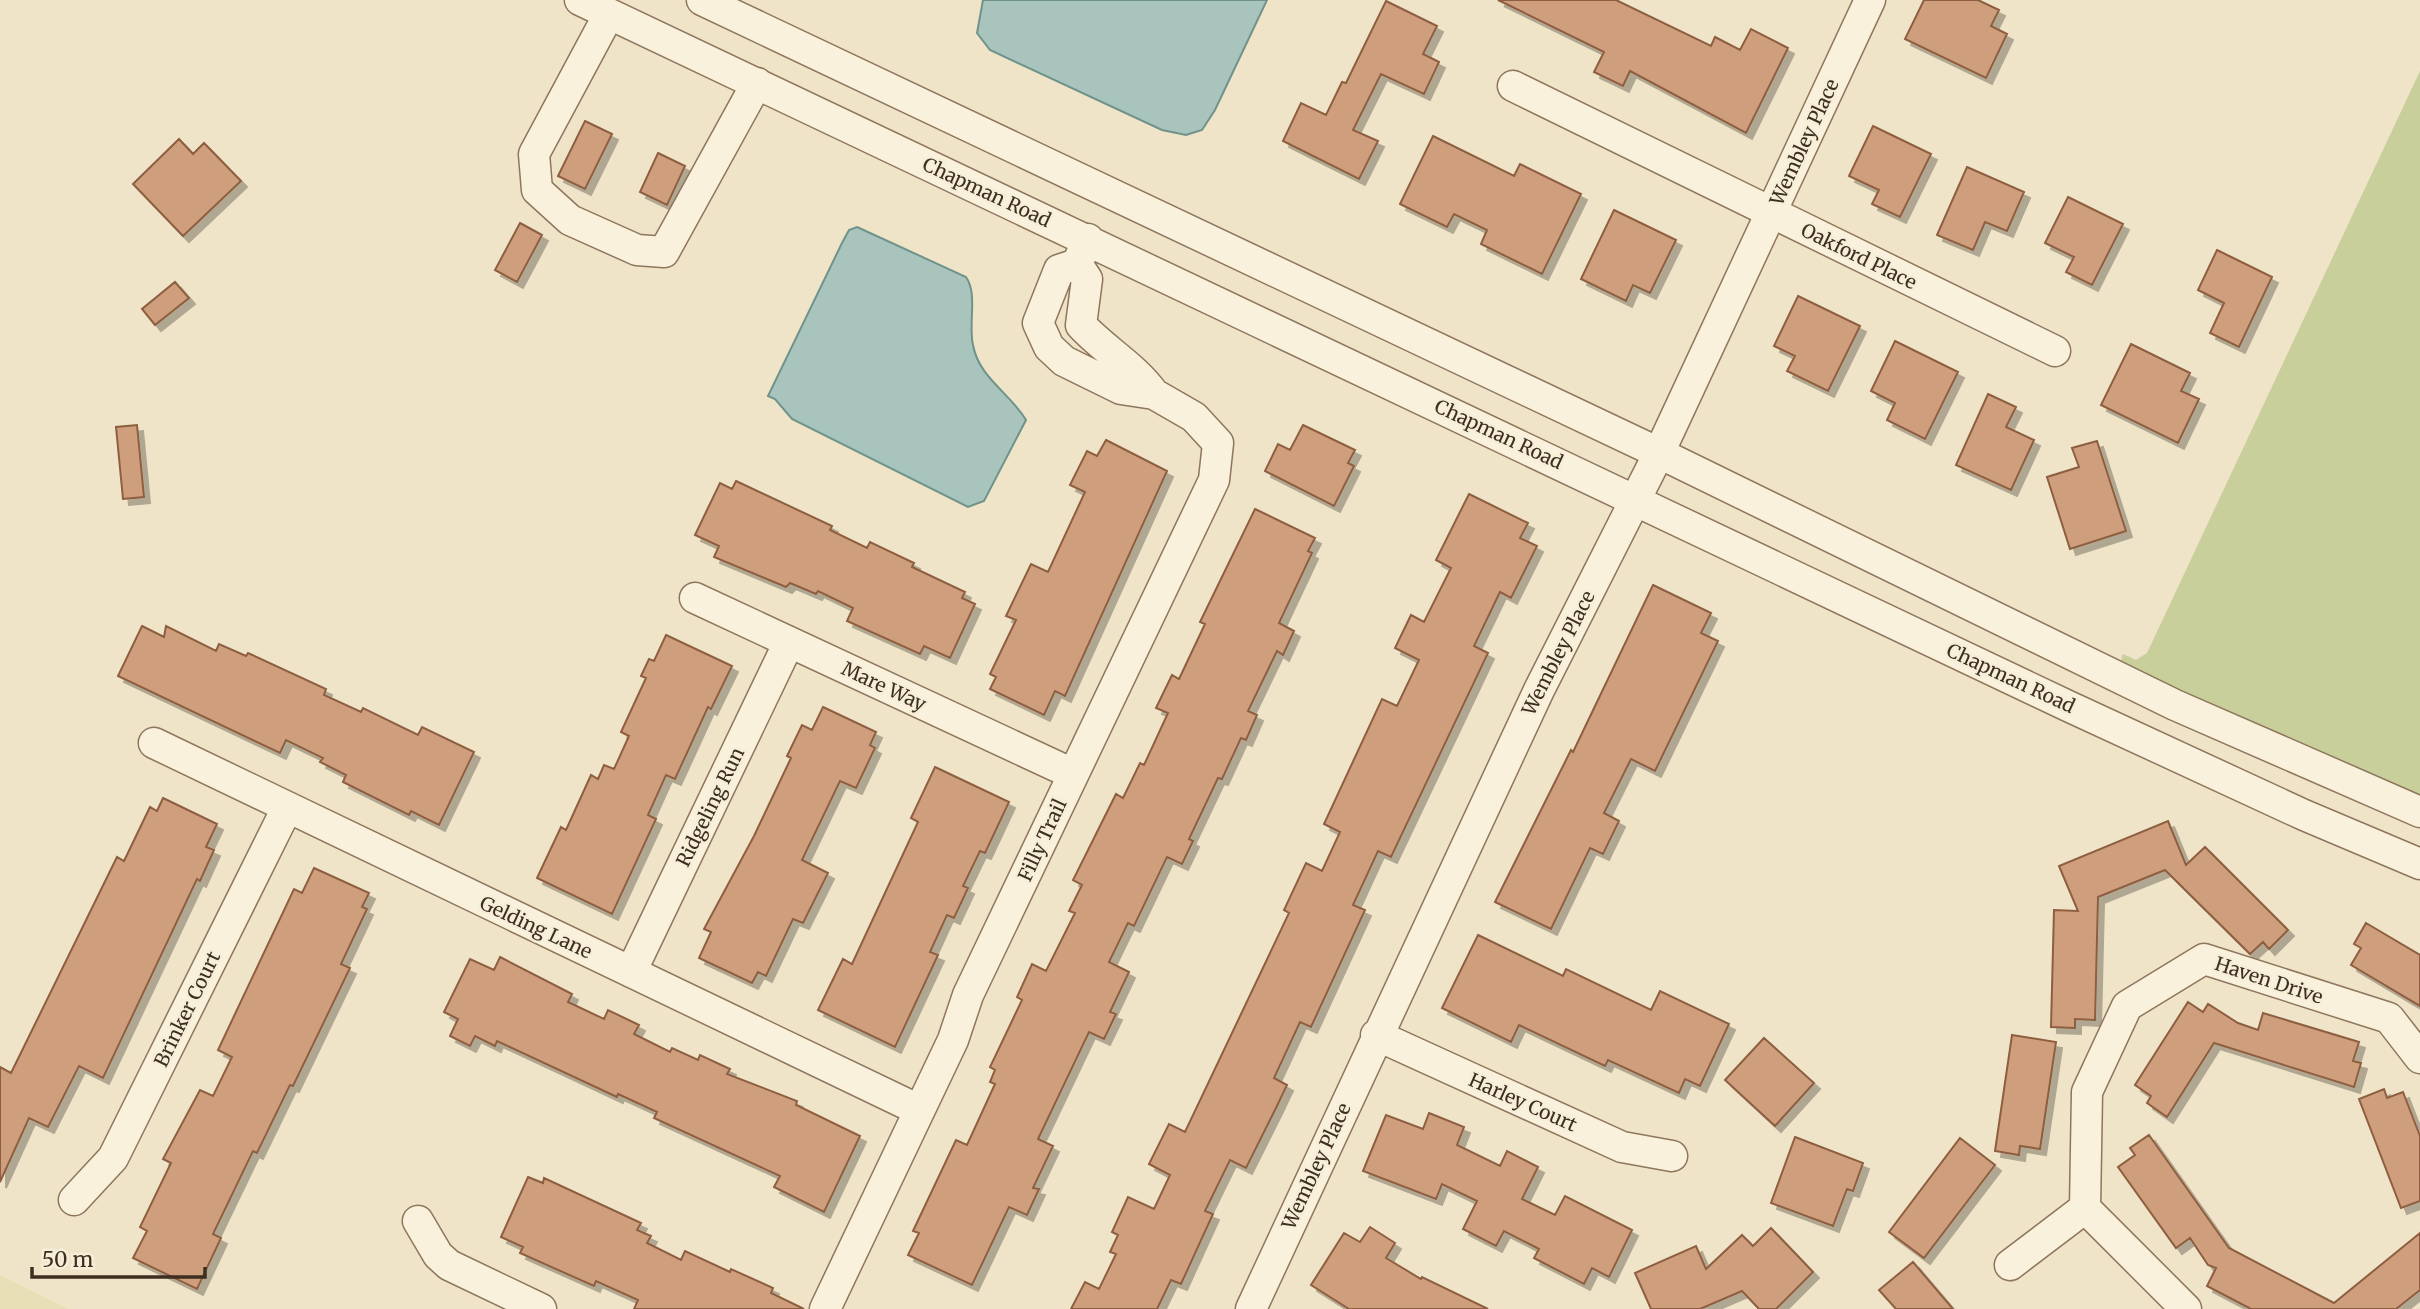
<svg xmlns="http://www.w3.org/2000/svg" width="2420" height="1309" font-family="Merriweather,serif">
	<defs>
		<filter id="shadow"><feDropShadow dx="6" dy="6" stdDeviation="0" flood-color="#0004"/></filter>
	</defs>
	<rect width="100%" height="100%" fill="#f0e4c8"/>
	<path fill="#e6deb5" d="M 0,1275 L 68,1309 L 0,1309 Z"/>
	<path fill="#c9cf9b" d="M 2420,71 L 2420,798 L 2120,663 L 2123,654 L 2136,660 L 2147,653 Z"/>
	<path fill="#a9c4bc" stroke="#6f938a" stroke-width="2" d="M 983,0 L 1267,0 L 1215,110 L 1202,130 L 1186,135 L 1162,130 L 990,50 L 977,33 Z
		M 857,227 L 966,277 C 978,294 968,324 973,345 C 979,378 1010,393 1026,420 L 984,501 L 968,507 L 792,419 L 775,399 L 768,396 L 842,243 L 849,230 Z"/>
	<path fill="#cf9f7d" stroke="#8d5f41" stroke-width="2" filter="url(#shadow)" d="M 1498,0 L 1616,0 L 1711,46 L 1715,37 L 1740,50 L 1751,29 L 1788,48 L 1746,133 L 1630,71 L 1623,86 L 1594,72 L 1604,52 Z
		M 1924,0 L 1978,0 L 1999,10 L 1991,26 L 2007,34 L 1986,78 L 1905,39 Z
		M 1386,1 L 1437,26 L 1423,54 L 1439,62 L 1424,94 L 1381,74 L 1353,130 L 1378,141 L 1359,179 L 1283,141 L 1301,103 L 1326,115 L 1342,82 L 1346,83 Z
		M 585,121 L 612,134 L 585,189 L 558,176 Z
		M 1873,126 L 1931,154 L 1900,217 L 1872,204 L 1879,190 L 1849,176 Z
		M 1433,136 L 1514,176 L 1520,164 L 1581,194 L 1542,274 L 1481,244 L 1487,230 L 1454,214 L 1447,227 L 1400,204 Z
		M 179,139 L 193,154 L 204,143 L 241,181 L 183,236 L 133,184 Z
		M 658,153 L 685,166 L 667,205 L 640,192 Z
		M 1967,167 L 2024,192 L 2007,231 L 1985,222 L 1973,250 L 1937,235 Z
		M 2068,197 L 2123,224 L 2092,285 L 2066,272 L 2074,257 L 2045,243 Z
		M 1614,210 L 1676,240 L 1650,293 L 1633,285 L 1626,301 L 1581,279 Z
		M 520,223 L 542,235 L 517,282 L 495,270 Z
		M 2217,250 L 2272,277 L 2239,347 L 2210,333 L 2224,303 L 2198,290 Z
		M 175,282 L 189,298 L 155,325 L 142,309 Z
		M 1798,296 L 1860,326 L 1828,391 L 1787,371 L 1795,356 L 1774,346 Z
		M 1895,341 L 1958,372 L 1925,439 L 1887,420 L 1895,403 L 1871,391 Z
		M 2131,344 L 2190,373 L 2181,391 L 2199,399 L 2178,443 L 2101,405 Z
		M 1988,394 L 2016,407 L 2006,427 L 2034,440 L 2011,490 L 1956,465 Z
		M 137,425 L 144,497 L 123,499 L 116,427 Z
		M 1303,425 L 1355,450 L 1348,463 L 1354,466 L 1334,506 L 1265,471 L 1278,444 L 1290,450 Z
		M 1106,440 L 1167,471 L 1065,696 L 1055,691 L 1044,715 L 990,689 L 996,677 L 990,674 L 1016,620 L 1006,616 L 1031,564 L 1048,572 L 1085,492 L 1070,485 L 1087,451 L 1097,456 Z
		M 2097,441 L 2126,531 L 2070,549 L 2047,477 L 2079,467 L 2072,448 Z
		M 736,481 L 832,526 L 830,530 L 867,548 L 870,542 L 914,563 L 912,567 L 965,592 L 962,598 L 975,604 L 950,658 L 924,646 L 920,654 L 847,621 L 853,608 L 818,591 L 816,594 L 790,583 L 786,587 L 714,557 L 719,546 L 695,535 L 720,483 L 732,489 Z
		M 1469,494 L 1528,523 L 1520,538 L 1537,546 L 1511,598 L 1500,592 L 1474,646 L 1488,653 L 1391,857 L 1378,851 L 1353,905 L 1365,910 L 1311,1027 L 1300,1022 L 1274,1078 L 1287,1085 L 1276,1108 L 1246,1168 L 1230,1160 L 1205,1211 L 1213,1214 L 1181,1284 L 1171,1280 L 1157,1309 L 1071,1309 L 1085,1282 L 1099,1289 L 1116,1254 L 1110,1252 L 1118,1235 L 1112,1232 L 1128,1197 L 1154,1209 L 1170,1175 L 1149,1164 L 1169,1124 L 1185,1132 L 1289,913 L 1284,910 L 1306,863 L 1322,871 L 1340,832 L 1324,824 L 1382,699 L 1397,706 L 1419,660 L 1395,648 L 1411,615 L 1424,622 L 1451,568 L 1436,560 Z
		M 1255,509 L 1315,538 L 1308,551 L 1312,553 L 1279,623 L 1294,631 L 1283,655 L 1277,651 L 1248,711 L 1257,715 L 1246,740 L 1241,738 L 1222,779 L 1218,778 L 1189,839 L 1193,841 L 1182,864 L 1167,857 L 1134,926 L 1128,923 L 1109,962 L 1129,972 L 1110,1012 L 1116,1014 L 1104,1039 L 1089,1032 L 1038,1139 L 1053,1146 L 1033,1188 L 1039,1189 L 1027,1215 L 1009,1207 L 972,1285 L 908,1255 L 919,1233 L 913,1231 L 956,1140 L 967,1145 L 995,1084 L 990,1082 L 995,1070 L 990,1067 L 1022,1000 L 1017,997 L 1032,964 L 1046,971 L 1075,913 L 1069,911 L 1082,885 L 1073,880 L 1116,794 L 1123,798 L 1140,763 L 1144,765 L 1168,713 L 1156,708 L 1172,675 L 1179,679 L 1205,624 L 1200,622 Z
		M 1653,585 L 1711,613 L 1701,633 L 1718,641 L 1655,771 L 1631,759 L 1604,813 L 1619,821 L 1603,854 L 1590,848 L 1551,929 L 1495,902 L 1571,750 L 1573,752 Z
		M 142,626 L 164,637 L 166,626 L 216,651 L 219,644 L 246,656 L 248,653 L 326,689 L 324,695 L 361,712 L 363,708 L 418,735 L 422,727 L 474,752 L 439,825 L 411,811 L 409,815 L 343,782 L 346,775 L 320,762 L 323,758 L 286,740 L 280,753 L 118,676 Z
		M 666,635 L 732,666 L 711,709 L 708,707 L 675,779 L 666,775 L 648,815 L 656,819 L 612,914 L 537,878 L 561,827 L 566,830 L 591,775 L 598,779 L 604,765 L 614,769 L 629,736 L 621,732 L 646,678 L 641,676 L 649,659 L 654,661 Z
		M 823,707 L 876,732 L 870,745 L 875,748 L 856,788 L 840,781 L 802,860 L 828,873 L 803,923 L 793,919 L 766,976 L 758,972 L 752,983 L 699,958 L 711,932 L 704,929 L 754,836 L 791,758 L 787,756 L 802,725 L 812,730 Z
		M 935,767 L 1009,802 L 985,853 L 980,851 L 963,886 L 968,888 L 954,918 L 947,915 L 930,952 L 938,955 L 895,1047 L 818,1010 L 843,959 L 852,964 L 918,822 L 911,818 Z
		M 163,798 L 217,824 L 206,847 L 214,850 L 200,881 L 197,879 L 103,1078 L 79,1066 L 48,1127 L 29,1118 L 0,1182 L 0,1067 L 11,1073 L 117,857 L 124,861 L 150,807 L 157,811 Z
		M 2168,821 L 2186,865 L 2205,847 L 2288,930 L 2269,949 L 2263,942 L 2250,954 L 2165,870 L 2098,897 L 2095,1020 L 2075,1019 L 2075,1028 L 2051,1027 L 2054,910 L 2078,911 L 2059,866 Z
		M 314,868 L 369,893 L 362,907 L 367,909 L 341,964 L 350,968 L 293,1086 L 290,1085 L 257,1153 L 253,1151 L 213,1234 L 221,1238 L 197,1289 L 133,1258 L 147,1231 L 140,1227 L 171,1163 L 163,1159 L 200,1090 L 213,1096 L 232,1057 L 218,1050 L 294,889 L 302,893 Z
		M 2366,923 L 2420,955 L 2420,1006 L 2351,965 L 2361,948 L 2354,944 Z
		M 1478,935 L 1563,976 L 1566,969 L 1651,1010 L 1660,991 L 1729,1024 L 1700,1086 L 1685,1079 L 1679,1093 L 1608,1060 L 1605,1066 L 1519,1025 L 1511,1042 L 1442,1008 Z
		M 500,957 L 572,994 L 568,1002 L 604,1019 L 608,1010 L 639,1025 L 634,1034 L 670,1052 L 672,1048 L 698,1060 L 700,1055 L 730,1069 L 727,1074 L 797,1101 L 796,1105 L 860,1136 L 824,1212 L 774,1187 L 780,1176 L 654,1118 L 657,1112 L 618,1094 L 617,1097 L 497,1041 L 495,1046 L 475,1036 L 470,1046 L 450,1036 L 458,1019 L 444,1012 L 470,959 L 494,970 Z
		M 2188,1002 L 2203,1012 L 2208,1004 L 2238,1023 L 2258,1030 L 2263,1013 L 2359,1042 L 2353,1061 L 2361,1063 L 2354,1087 L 2214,1043 L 2167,1117 L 2147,1103 L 2151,1096 L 2135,1085 Z
		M 2012,1035 L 2056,1042 L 2040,1149 L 2020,1146 L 2019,1155 L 1995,1151 Z
		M 1764,1038 L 1814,1083 L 1775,1126 L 1725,1080 Z
		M 2384,1089 L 2387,1098 L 2403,1092 L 2420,1136 L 2420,1201 L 2401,1208 L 2359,1099 Z
		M 1429,1113 L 1464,1127 L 1457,1145 L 1500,1166 L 1507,1151 L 1538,1167 L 1522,1199 L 1555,1215 L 1565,1196 L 1632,1230 L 1609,1277 L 1592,1268 L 1584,1284 L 1534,1258 L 1539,1249 L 1504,1231 L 1496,1246 L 1463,1229 L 1477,1201 L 1442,1184 L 1436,1199 L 1363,1171 L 1386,1115 L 1423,1129 Z
		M 2149,1135 L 2229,1248 L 2334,1303 L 2420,1233 L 2420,1290 L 2396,1309 L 2251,1309 L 2207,1286 L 2216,1268 L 2208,1265 L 2190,1238 L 2176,1248 L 2118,1167 L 2135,1155 L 2130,1148 Z
		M 1795,1137 L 1863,1163 L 1853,1191 L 1847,1189 L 1833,1226 L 1771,1203 Z
		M 1960,1138 L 1995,1165 L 1924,1258 L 1889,1232 Z
		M 528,1177 L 543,1183 L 544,1178 L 641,1223 L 637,1230 L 651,1236 L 647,1243 L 681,1260 L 685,1251 L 730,1272 L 731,1269 L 773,1288 L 771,1293 L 804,1309 L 634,1309 L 638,1300 L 596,1281 L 594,1286 L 520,1253 L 523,1247 L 501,1237 Z
		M 1370,1227 L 1395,1243 L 1386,1258 L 1421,1279 L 1422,1277 L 1488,1309 L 1349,1309 L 1311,1285 L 1344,1233 L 1360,1242 Z
		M 1771,1228 L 1813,1272 L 1776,1309 L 1759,1309 L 1742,1291 L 1700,1309 L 1651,1309 L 1635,1273 L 1696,1246 L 1706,1269 L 1742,1235 L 1753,1246 Z
		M 1913,1262 L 1953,1309 L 1896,1309 L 1879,1290 Z"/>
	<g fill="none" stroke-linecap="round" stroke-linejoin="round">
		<defs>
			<path id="minor" d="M 580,0 L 2068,706 L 2304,815 L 2420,864
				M 702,0 L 1659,453 L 2175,705 L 2420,812
				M 609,14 L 534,154 L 537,190 L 570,220 L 637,250 L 664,252 L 757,83
				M 1513,86 L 2055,351
				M 1077,264 L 1087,279 L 1081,325 C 1104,350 1134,366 1154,394
				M 695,598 L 1073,774
				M 154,743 L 919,1110
				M 631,972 L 789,642
				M 1376,1035 L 1622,1147 L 1672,1156
				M 74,1200 L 113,1158 L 287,808
				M 418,1221 L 438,1255 L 449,1265 L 541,1309
				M 2010,1265 L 2085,1208
				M 825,1309 L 953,1040 L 968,995 L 1214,480 L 1218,443 L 1194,417 L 1154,394 L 1121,389 L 1064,361 L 1049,347 L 1038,323 L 1059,270 L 1077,264 L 1088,239
				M 1251,1309 L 1539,690 L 1659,453 L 1870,0
				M 2186,1309 L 2085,1208 L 2087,1092 L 2127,1006 L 2204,959 L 2389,1018 L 2420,1058"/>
		</defs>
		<use href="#minor" stroke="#8d765c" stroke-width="33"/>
		<use href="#minor" stroke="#faf1dc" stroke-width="30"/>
	</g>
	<g text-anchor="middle" stroke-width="5" stroke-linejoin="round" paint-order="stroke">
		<g font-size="19" fill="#3d2e20" stroke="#f7eed8">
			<text transform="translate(1804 142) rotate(-65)" y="7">Wembley Place</text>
			<text transform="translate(987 192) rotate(25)" y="7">Chapman Road</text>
			<text transform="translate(1859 256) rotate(26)" y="7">Oakford Place</text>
			<text transform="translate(1499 434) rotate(25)" y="7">Chapman Road</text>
			<text transform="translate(1558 653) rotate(-63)" y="7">Wembley Place</text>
			<text transform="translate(2011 678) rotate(25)" y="7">Chapman Road</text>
			<text transform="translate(884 686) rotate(25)" y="7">Mare Way</text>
			<text transform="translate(710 807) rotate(-64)" y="7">Ridgeling Run</text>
			<text transform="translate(1042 840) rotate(-65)" y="7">Filly Trail</text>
			<text transform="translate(536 927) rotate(25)" y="7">Gelding Lane</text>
			<text transform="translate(2269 980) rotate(18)" y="7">Haven Drive</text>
			<text transform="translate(187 1009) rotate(-64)" y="7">Brinker Court</text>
			<text transform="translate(1523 1102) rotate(24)" y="7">Harley Court</text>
			<text transform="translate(1316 1166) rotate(-65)" y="7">Wembley Place</text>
		</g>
	</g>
	<path d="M32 1267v10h173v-10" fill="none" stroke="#3d2e20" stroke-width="3.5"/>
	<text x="42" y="1267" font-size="21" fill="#3d2e20" stroke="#f7eed8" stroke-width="5" paint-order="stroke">50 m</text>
</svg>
